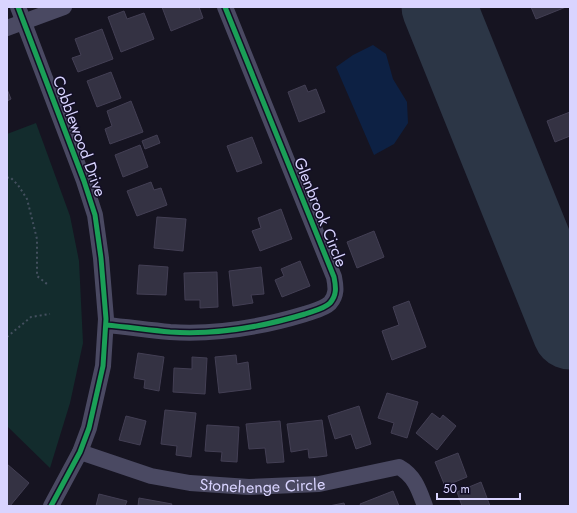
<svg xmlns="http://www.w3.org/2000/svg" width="577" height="513" font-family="Jost,sans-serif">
	<rect width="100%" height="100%" fill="#161421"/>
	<path fill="#132c2d" d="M 36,123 L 70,216 L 79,261 L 83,343 L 70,403 L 50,468 L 7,426 L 7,134 Z"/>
	<path fill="#0d2144" d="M 373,45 L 386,54 L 393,79 L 407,102 L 408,123 L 394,144 L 374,155 L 336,67 L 353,55 Z"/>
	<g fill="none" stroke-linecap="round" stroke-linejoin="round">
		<path stroke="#2c3646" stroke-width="75" d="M 439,7 L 570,332"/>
	</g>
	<path fill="#343243" stroke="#433f54" d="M 162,7 L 199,7 L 203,18 L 171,31 Z
		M 531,7 L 566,7 L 536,19 Z
		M 124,11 L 127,19 L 144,13 L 154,39 L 121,52 L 108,17 Z
		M 102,29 L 113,59 L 78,72 L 72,58 L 81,55 L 75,39 Z
		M 111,72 L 121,98 L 97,107 L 87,81 Z
		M 305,85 L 308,92 L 316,89 L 325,112 L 299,122 L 288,92 Z
		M 7,89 L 11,99 L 7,101 Z
		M 131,101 L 143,132 L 110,144 L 105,129 L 112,126 L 107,111 Z
		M 570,112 L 570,136 L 555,142 L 547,121 Z
		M 157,135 L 160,143 L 145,149 L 142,141 Z
		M 252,137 L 262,163 L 237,172 L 227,146 Z
		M 140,145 L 148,167 L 123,177 L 115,155 Z
		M 151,182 L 154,190 L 161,188 L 167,205 L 137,216 L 127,191 Z
		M 281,209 L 292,239 L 260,251 L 252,231 L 261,228 L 258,218 Z
		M 157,217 L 186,219 L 183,251 L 154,248 Z
		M 374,231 L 384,257 L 357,268 L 347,242 Z
		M 300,261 L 310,286 L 282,297 L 275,280 L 284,276 L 281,269 Z
		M 139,265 L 168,267 L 166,295 L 137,294 Z
		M 261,267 L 264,294 L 251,295 L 253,303 L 233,306 L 229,271 Z
		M 217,272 L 218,307 L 200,308 L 200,300 L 185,300 L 184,273 Z
		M 409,301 L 426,347 L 392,360 L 382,331 L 399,325 L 393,307 Z
		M 138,353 L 164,357 L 159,391 L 144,388 L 145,380 L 134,378 Z
		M 236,355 L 237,364 L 248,362 L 251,389 L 219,393 L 215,357 Z
		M 192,357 L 207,358 L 205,394 L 173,392 L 174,368 L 192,369 Z
		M 387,393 L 418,402 L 407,438 L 391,433 L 394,423 L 378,418 Z
		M 359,406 L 371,444 L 356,449 L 351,434 L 335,439 L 328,416 Z
		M 165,410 L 196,413 L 191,457 L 176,455 L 177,446 L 161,444 Z
		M 432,413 L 440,419 L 443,415 L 456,426 L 437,450 L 416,433 Z
		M 126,416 L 146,421 L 140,445 L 119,440 Z
		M 322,420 L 327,456 L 309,458 L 308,449 L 291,452 L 287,424 Z
		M 280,421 L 284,462 L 267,463 L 265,448 L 249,449 L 246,424 Z
		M 207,425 L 239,427 L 237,462 L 221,461 L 222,452 L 205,451 Z
		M 458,453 L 467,477 L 445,486 L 435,462 Z
		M 7,464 L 29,483 L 10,506 L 7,506 Z
		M 481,482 L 490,506 L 462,506 L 457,492 Z
		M 393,491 L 399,506 L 361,506 L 360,504 Z
		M 99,494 L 127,501 L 125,506 L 96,506 Z
		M 139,498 L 172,504 L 171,506 L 138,506 Z
		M 344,503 L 345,506 L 329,506 Z"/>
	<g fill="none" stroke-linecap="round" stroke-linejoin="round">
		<path stroke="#44505f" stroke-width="2" stroke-dasharray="2 3" stroke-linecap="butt" d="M 7,178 L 10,177 L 18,185 L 27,199 L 37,239 L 37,276 L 47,284
			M 7,337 L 31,317 L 50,314"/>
		<g stroke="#4a4962" stroke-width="16">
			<path d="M 18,7 L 84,181 L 95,215 L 101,258 L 106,319 L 103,366 L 89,428 L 80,452 L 51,506"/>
			<path d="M 7,28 L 64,7"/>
			<path d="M 106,325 C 127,327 149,330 170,332 C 215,335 262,327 305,314 C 313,311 324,309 330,303 C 337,295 336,287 334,277 L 225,7"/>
			<path id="s1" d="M 80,452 L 151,476 L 190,483 L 249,487 L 319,484 L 399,467 C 415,476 419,490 425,506"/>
		</g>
		<defs>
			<path id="cycleway" d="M 18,7 L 84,181 L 95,215 L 101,258 L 106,319 L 103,366 L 89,428 L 80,452 L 51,506
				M 106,325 C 127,327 149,330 170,332 C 215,335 262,327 305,314 C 313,311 324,309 330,303 C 337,295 336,287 334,277 L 225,7"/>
		</defs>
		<use href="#cycleway" stroke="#130f26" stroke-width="8"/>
		<use href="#cycleway" stroke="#1a9f57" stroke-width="5"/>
	</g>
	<g text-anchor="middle" stroke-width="3" stroke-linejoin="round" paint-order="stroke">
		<g font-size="16" fill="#d9d4ff" stroke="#130f26">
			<text transform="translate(80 136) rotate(70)" y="6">Cobblewood Drive</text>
			<text transform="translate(321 212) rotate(68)" y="6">Glenbrook Circle</text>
			<text dy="6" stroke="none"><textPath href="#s1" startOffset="187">Stonehenge Circle</textPath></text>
		</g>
	</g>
	<rect width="577" height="513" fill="none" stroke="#d9d4ff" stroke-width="16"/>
	<path d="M437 493v6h83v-6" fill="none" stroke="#d9d4ff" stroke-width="2"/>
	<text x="443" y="493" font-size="12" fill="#d9d4ff" stroke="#130f26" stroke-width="3" paint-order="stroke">50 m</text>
</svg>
